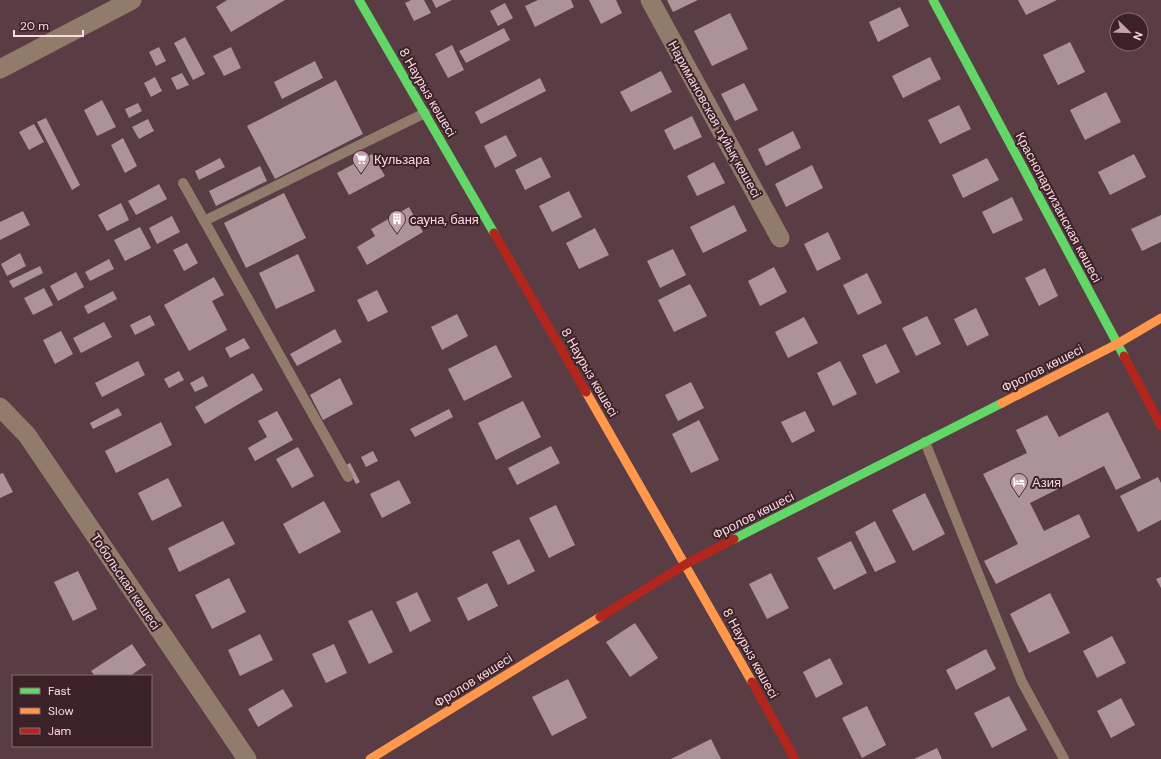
<svg xmlns="http://www.w3.org/2000/svg" width="1161" height="759" font-family="'DM Sans',sans-serif">
	<rect width="100%" height="100%" fill="#5a3c45"/>
	<path fill="#ab9399" d="M 227,0 L 285,0 L 231,32 L 216,7 Z
		M 411,0 L 424,0 L 431,13 L 414,21 L 405,3 Z
		M 432,0 L 452,0 L 436,8 Z
		M 538,0 L 571,0 L 574,7 L 535,27 L 525,6 Z
		M 589,0 L 616,0 L 622,13 L 601,24 Z
		M 667,0 L 698,0 L 673,12 Z
		M 1018,0 L 1057,0 L 1026,15 Z
		M 505,3 L 513,18 L 498,26 L 490,11 Z
		M 900,7 L 909,26 L 878,42 L 869,22 Z
		M 730,13 L 748,49 L 712,66 L 694,31 Z
		M 504,28 L 510,40 L 466,63 L 459,51 Z
		M 185,37 L 205,74 L 193,80 L 174,43 Z
		M 1070,42 L 1085,72 L 1058,85 L 1043,55 Z
		M 452,45 L 464,70 L 448,78 L 435,54 Z
		M 159,47 L 166,61 L 156,66 L 149,52 Z
		M 231,47 L 241,68 L 224,76 L 213,56 Z
		M 930,57 L 941,79 L 903,98 L 892,76 Z
		M 315,61 L 323,78 L 282,99 L 274,82 Z
		M 661,71 L 672,92 L 631,112 L 620,92 Z
		M 182,73 L 189,85 L 177,90 L 171,78 Z
		M 155,77 L 162,91 L 151,97 L 144,83 Z
		M 540,78 L 546,91 L 481,124 L 475,112 Z
		M 336,80 L 363,134 L 275,179 L 247,126 Z
		M 744,83 L 758,110 L 735,121 L 721,94 Z
		M 1106,92 L 1121,122 L 1085,140 L 1070,110 Z
		M 102,100 L 116,127 L 97,136 L 84,110 Z
		M 138,103 L 142,111 L 129,118 L 125,109 Z
		M 959,105 L 971,129 L 940,144 L 928,120 Z
		M 692,116 L 702,137 L 674,150 L 664,130 Z
		M 46,118 L 80,185 L 72,190 L 37,122 Z
		M 148,119 L 154,131 L 139,139 L 132,127 Z
		M 34,124 L 44,142 L 29,150 L 19,132 Z
		M 793,131 L 801,148 L 766,166 L 758,149 Z
		M 506,135 L 517,156 L 495,168 L 484,146 Z
		M 123,138 L 137,166 L 125,173 L 111,145 Z
		M 372,154 L 385,176 L 349,195 L 337,173 Z
		M 1134,154 L 1146,177 L 1110,195 L 1098,172 Z
		M 541,157 L 551,177 L 525,190 L 515,170 Z
		M 220,158 L 225,167 L 199,180 L 195,171 Z
		M 987,158 L 999,180 L 963,198 L 952,175 Z
		M 714,162 L 725,183 L 697,196 L 687,176 Z
		M 812,165 L 823,188 L 786,207 L 775,184 Z
		M 260,166 L 267,181 L 216,206 L 209,191 Z
		M 159,184 L 167,199 L 136,215 L 128,201 Z
		M 569,191 L 582,217 L 552,232 L 539,206 Z
		M 284,193 L 306,238 L 246,268 L 224,223 Z
		M 1012,197 L 1023,220 L 993,234 L 982,212 Z
		M 121,203 L 129,220 L 107,231 L 98,215 Z
		M 734,205 L 747,231 L 703,253 L 690,227 Z
		M 409,207 L 423,232 L 367,265 L 357,247 L 375,236 L 371,229 Z
		M 23,211 L 30,225 L 0,240 L 0,222 Z
		M 1161,215 L 1161,242 L 1142,251 L 1131,229 Z
		M 172,216 L 180,232 L 157,244 L 149,228 Z
		M 140,227 L 151,248 L 125,261 L 114,240 Z
		M 595,228 L 609,255 L 579,269 L 566,243 Z
		M 828,232 L 841,259 L 817,271 L 804,244 Z
		M 187,243 L 198,263 L 184,271 L 173,250 Z
		M 673,249 L 686,275 L 660,288 L 647,261 Z
		M 20,253 L 26,266 L 7,276 L 1,264 Z
		M 298,254 L 315,291 L 276,309 L 259,273 Z
		M 109,259 L 114,269 L 90,281 L 85,272 Z
		M 40,266 L 43,273 L 13,288 L 9,281 Z
		M 774,267 L 787,292 L 760,306 L 748,281 Z
		M 1045,268 L 1058,296 L 1039,306 L 1025,278 Z
		M 76,272 L 84,287 L 58,301 L 50,286 Z
		M 867,273 L 882,303 L 858,315 L 843,285 Z
		M 214,277 L 224,295 L 212,301 L 227,330 L 189,351 L 164,305 Z
		M 690,284 L 707,316 L 674,332 L 658,300 Z
		M 44,288 L 53,305 L 33,315 L 24,298 Z
		M 377,290 L 388,312 L 368,322 L 357,300 Z
		M 113,291 L 117,299 L 88,314 L 84,306 Z
		M 976,308 L 989,335 L 967,346 L 954,319 Z
		M 457,314 L 468,336 L 442,350 L 431,327 Z
		M 150,315 L 155,325 L 135,335 L 130,325 Z
		M 927,316 L 941,344 L 916,356 L 902,328 Z
		M 804,317 L 818,343 L 788,358 L 775,332 Z
		M 104,322 L 112,337 L 81,353 L 73,338 Z
		M 335,329 L 342,342 L 297,366 L 290,354 Z
		M 61,331 L 73,354 L 55,364 L 43,340 Z
		M 244,338 L 250,348 L 230,358 L 225,348 Z
		M 886,344 L 900,372 L 876,384 L 862,355 Z
		M 496,345 L 512,377 L 464,401 L 448,369 Z
		M 138,361 L 145,375 L 102,397 L 95,383 Z
		M 840,361 L 857,394 L 833,406 L 817,373 Z
		M 179,371 L 184,380 L 169,388 L 164,379 Z
		M 253,373 L 263,390 L 205,424 L 195,407 Z
		M 203,376 L 208,386 L 195,392 L 190,383 Z
		M 340,378 L 353,404 L 323,420 L 310,395 Z
		M 691,382 L 704,408 L 678,421 L 665,395 Z
		M 523,401 L 541,437 L 496,460 L 478,423 Z
		M 118,408 L 122,415 L 93,429 L 90,423 Z
		M 449,409 L 453,417 L 415,437 L 410,429 Z
		M 277,411 L 293,440 L 255,461 L 248,448 L 267,437 L 258,421 Z
		M 805,411 L 815,431 L 792,443 L 781,422 Z
		M 1108,412 L 1141,478 L 1116,490 L 1104,466 L 1030,503 L 1044,531 L 1079,514 L 1090,537 L 996,584 L 984,561 L 1018,544 L 983,474 L 1027,453 L 1016,430 L 1047,415 L 1059,437 Z
		M 699,420 L 719,460 L 691,473 L 672,434 Z
		M 161,422 L 172,445 L 116,473 L 105,451 Z
		M 551,446 L 560,463 L 517,485 L 508,468 Z
		M 298,447 L 314,476 L 292,488 L 276,459 Z
		M 373,451 L 378,461 L 366,467 L 361,457 Z
		M 350,463 L 360,482 L 356,484 L 346,465 Z
		M 3,473 L 13,492 L 0,498 L 0,474 Z
		M 1158,477 L 1161,483 L 1161,520 L 1138,532 L 1120,496 Z
		M 168,478 L 182,506 L 152,521 L 138,493 Z
		M 399,480 L 411,503 L 382,518 L 370,494 Z
		M 925,493 L 945,534 L 913,551 L 892,510 Z
		M 324,501 L 341,532 L 299,554 L 283,524 Z
		M 556,505 L 575,545 L 549,558 L 529,518 Z
		M 223,521 L 235,544 L 179,572 L 168,548 Z
		M 875,521 L 896,562 L 875,572 L 855,532 Z
		M 519,539 L 535,571 L 508,585 L 492,552 Z
		M 851,541 L 867,573 L 834,590 L 817,558 Z
		M 78,571 L 97,609 L 73,621 L 54,582 Z
		M 771,573 L 789,608 L 767,619 L 749,584 Z
		M 1161,577 L 1161,588 L 1156,579 Z
		M 229,578 L 246,612 L 212,629 L 195,595 Z
		M 487,583 L 498,606 L 468,621 L 457,598 Z
		M 417,592 L 431,621 L 410,632 L 396,602 Z
		M 1050,593 L 1070,633 L 1029,653 L 1010,614 Z
		M 372,610 L 393,652 L 369,664 L 348,621 Z
		M 635,623 L 658,658 L 630,677 L 606,642 Z
		M 260,634 L 273,660 L 240,676 L 228,650 Z
		M 1112,636 L 1126,663 L 1097,678 L 1083,651 Z
		M 132,644 L 146,665 L 130,676 L 95,676 L 91,671 Z
		M 334,644 L 347,673 L 326,683 L 312,654 Z
		M 986,649 L 996,669 L 956,690 L 946,670 Z
		M 830,658 L 843,684 L 816,698 L 803,672 Z
		M 568,679 L 587,718 L 552,736 L 532,697 Z
		M 283,689 L 293,706 L 258,727 L 248,709 Z
		M 1009,696 L 1027,730 L 992,748 L 974,713 Z
		M 1121,698 L 1135,725 L 1111,738 L 1097,711 Z
		M 867,706 L 886,745 L 862,758 L 842,718 Z
		M 711,739 L 721,759 L 671,759 Z
		M 937,748 L 942,759 L 914,759 Z"/>
	<g fill="none" stroke-linecap="round" stroke-linejoin="round">
		<path stroke="#917c6c" stroke-width="10" d="M 183,183 L 348,477
			M 204,221 L 425,113
			M 925,442 L 1022,682 L 1064,759"/>
		<path stroke="#917c6c" stroke-width="19" d="M 650,0 L 780,238
			M 0,69 L 132,0
			M 0,407 L 27,435 L 247,759"/>
		<path stroke="#63d668" stroke-width="9" d="M 359,0 L 494,233
			M 933,0 L 1124,356
			M 734,539 L 1002,403"/>
		<path stroke="#ff974d" stroke-width="9" d="M 586,392 L 752,682
			M 1002,403 L 1117,344 L 1161,318
			M 370,759 L 600,617"/>
		<path stroke="#b3261e" stroke-width="9" d="M 494,233 L 586,392
			M 1124,356 L 1161,426
			M 600,617 L 686,564 L 734,539
			M 752,682 L 795,759"/>
	</g>
	<defs>
		<symbol id="supermarket-pin" viewBox="-11 -11 22 30"><path d="M0 17L-7.5 6A9.5 9.5 0 1 1 7.5 6Z" fill="#c3a1aa" stroke="#3b2128"/><path d="M-6-5.5h2.5l.6 2H6L4.5 2H-2.5L-4.4-4H-6ZM-1.5 3.2a1.3 1.3 0 1 0 .1 0ZM3 3.2a1.3 1.3 0 1 0 .1 0Z" fill="#fff"/></symbol>
		<symbol id="building-pin" viewBox="-11 -11 22 30"><path d="M0 17L-7.5 6A9.5 9.5 0 1 1 7.5 6Z" fill="#c3a1aa" stroke="#3b2128"/><path d="M-4-6H4V6H1V3H-1V6H-4ZM-2.5-4.3h1.7v1.8h-1.7ZM.8-4.3h1.7v1.8H.8ZM-2.5-1h1.7V.8h-1.7ZM.8-1h1.7V.8H.8Z" fill="#fff"/></symbol>
		<symbol id="hotel-pin" viewBox="-11 -11 22 30"><path d="M0 17L-7.5 6A9.5 9.5 0 1 1 7.5 6Z" fill="#c3a1aa" stroke="#3b2128"/><path d="M-6-4.5h1.5V1H6V5H4.5V3h-9V5H-6ZM-4 0a1.8 1.8 0 1 1 3.6 0ZM.5 0V-2.5h3Q6-2.5 6 0Z" fill="#fff"/></symbol>
	</defs>
	<g fill-rule="evenodd">
		<use href="#supermarket-pin" x="351" y="149" width="20" height="27"/>
		<use href="#building-pin" x="387" y="209" width="20" height="27"/>
		<use href="#hotel-pin" x="1009" y="472" width="20" height="27"/>
	</g>
	<g text-anchor="middle" stroke-width="4" stroke-linejoin="round" paint-order="stroke">
		<g font-size="13" fill="#fcd8e0" stroke="#3b2128">
			<text transform="translate(428 92) rotate(60)" y="5">8 Наурыз көшесі</text>
			<text transform="translate(715 119) rotate(61)" y="5">Наримановская тұйық көшесі</text>
			<text transform="translate(1059 207) rotate(62)" y="5">Краснопартизанская көшесі</text>
			<text transform="translate(1042 368) rotate(-27)" y="5">Фролов көшесі</text>
			<text transform="translate(590 372) rotate(60)" y="5">8 Наурыз көшесі</text>
			<text transform="translate(753 515) rotate(-27)" y="5">Фролов көшесі</text>
			<text transform="translate(126 581) rotate(56)" y="5">Тобольская көшесі</text>
			<text transform="translate(751 653) rotate(61)" y="5">8 Наурыз көшесі</text>
			<text transform="translate(473 680) rotate(-32)" y="5">Фролов көшесі</text>
		</g>
		<g font-size="13" fill="#fcd8e0" stroke="#3b2128" text-anchor="start">
			<text x="374" y="164">Кульзара</text>
			<text x="410" y="224">сауна, баня</text>
			<text x="1032" y="487">Азия</text>
		</g>
	</g>
	<rect x="12" y="675" width="140" height="72" fill="#3b2128" stroke="#886a72"/>
	<rect x="20" y="688" width="20" height="6" fill="#63d668" stroke="#886a72"/>
	<text x="48" y="695" font-size="12" fill="#fcd8e0">Fast</text>
	<rect x="20" y="708" width="20" height="6" fill="#ff974d" stroke="#886a72"/>
	<text x="48" y="715" font-size="12" fill="#fcd8e0">Slow</text>
	<rect x="20" y="728" width="20" height="6" fill="#b3261e" stroke="#886a72"/>
	<text x="48" y="735" font-size="12" fill="#fcd8e0">Jam</text>
	<g transform="translate(1129 32) rotate(113)"><circle r="19" fill="#3b2128" stroke="#886a72"/>
	<path d="M0-3L7 15L0 10L-7 15Z" fill="#c3a1aa"/>
	<text y="-6" font-size="11" font-weight="bold" text-anchor="middle" fill="#fcd8e0">N</text>
	</g>
	<path d="M14 30v6h69v-6" fill="none" stroke="#fcd8e0" stroke-width="2"/>
	<text x="20" y="30" font-size="12" fill="#fcd8e0" stroke="#3b2128" stroke-width="3" paint-order="stroke">20 m</text>
</svg>
